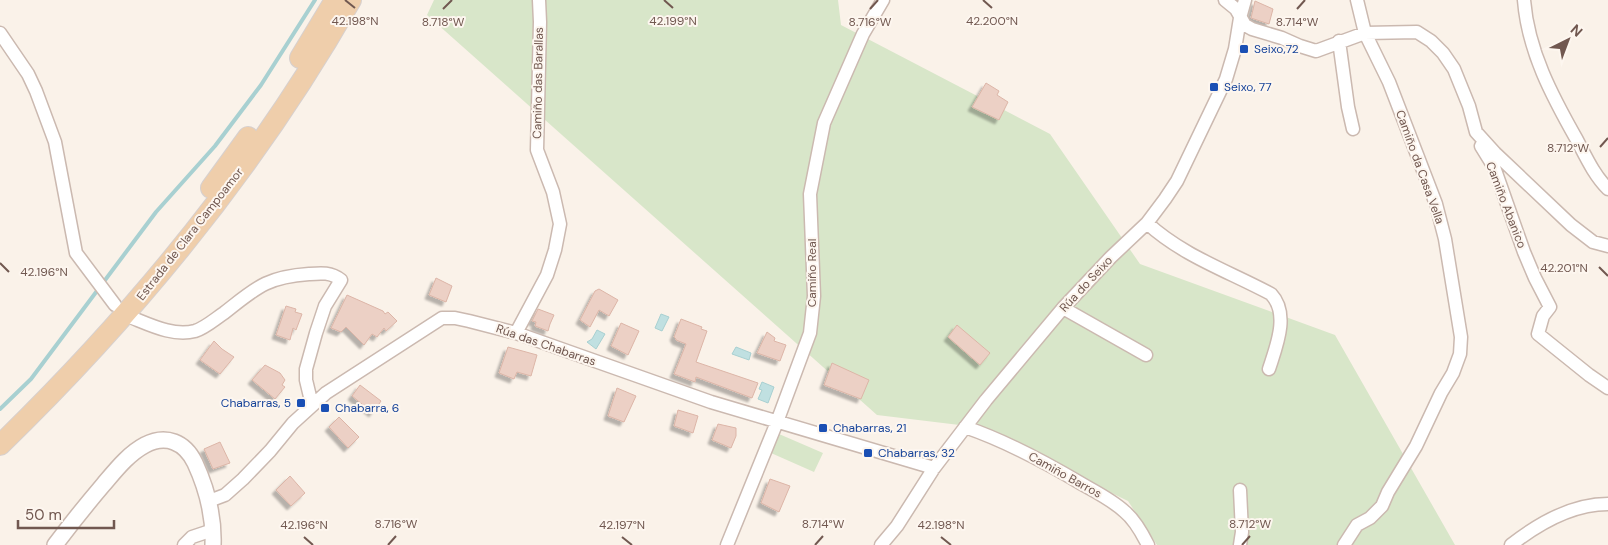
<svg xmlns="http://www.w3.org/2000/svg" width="1608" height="545" font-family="'DM Sans',sans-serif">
	<defs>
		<filter id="shadow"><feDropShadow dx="-4" dy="4" stdDeviation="1" flood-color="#0004"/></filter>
	</defs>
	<rect width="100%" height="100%" fill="#faf2e9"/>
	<path fill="#d8e6c9" d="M 434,0 L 838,0 L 841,25 L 1050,134 L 1140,264 L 1335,335 L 1455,545 L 1157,545 L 1128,501 L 976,427 L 877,415 L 427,15 Z
		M 779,434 L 823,453 L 814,472 L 771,453 Z"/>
	<path fill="#c0e0e1" stroke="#a8d0d1" d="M 661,314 L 669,317 L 662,331 L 655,328 Z
		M 597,330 L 605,334 L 596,349 L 587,342 L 592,339 Z
		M 736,347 L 751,353 L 749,360 L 732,354 Z
		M 762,382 L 774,387 L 768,403 L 758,399 L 762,390 L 759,389 Z"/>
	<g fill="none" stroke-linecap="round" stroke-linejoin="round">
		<path stroke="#a8d0d1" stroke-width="4" d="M 0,409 L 31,379 L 156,212 L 215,146 L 261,85 L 315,0"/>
	</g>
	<path fill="#ecd0c5" stroke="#dcb5a7" filter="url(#shadow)" d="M 1255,1 L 1273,9 L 1269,24 L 1251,18 Z
		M 986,83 L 999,91 L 997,95 L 1008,102 L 999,120 L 972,107 Z
		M 436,278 L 452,286 L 446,302 L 429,295 Z
		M 599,289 L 618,300 L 609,316 L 599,310 L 590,327 L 580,320 L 595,291 Z
		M 347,295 L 383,311 L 385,314 L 388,312 L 397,321 L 386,331 L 384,328 L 377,337 L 372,334 L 364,345 L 346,327 L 341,332 L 331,328 Z
		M 286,306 L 296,309 L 295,312 L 302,314 L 296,330 L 293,328 L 290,340 L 276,335 Z
		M 538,309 L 554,315 L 550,324 L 548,331 L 535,326 L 536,322 L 532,321 Z
		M 681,319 L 702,327 L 701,329 L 707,331 L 696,362 L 758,383 L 752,398 L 696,377 L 695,382 L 674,374 L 686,344 L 676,340 L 676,339 L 674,337 Z
		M 621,323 L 639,331 L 628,355 L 611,346 Z
		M 957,325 L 990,353 L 980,365 L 948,337 Z
		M 767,332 L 775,338 L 774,341 L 786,345 L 780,361 L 757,353 Z
		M 214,341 L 222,349 L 234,357 L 220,374 L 200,360 Z
		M 508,347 L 537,355 L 531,376 L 517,372 L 514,379 L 499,373 Z
		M 832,363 L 869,380 L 861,399 L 824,385 Z
		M 265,365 L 280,373 L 285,380 L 282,385 L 285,387 L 275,399 L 252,380 Z
		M 360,385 L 381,401 L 373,413 L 352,396 Z
		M 617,388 L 636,396 L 624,422 L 608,416 Z
		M 678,410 L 698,416 L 693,433 L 674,426 Z
		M 339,417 L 359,437 L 348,448 L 329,427 Z
		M 718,424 L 736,428 L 736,436 L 731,448 L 712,440 Z
		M 220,442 L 230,463 L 213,469 L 204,449 Z
		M 290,476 L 305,493 L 291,506 L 276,490 Z
		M 770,479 L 790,486 L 779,512 L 761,503 Z"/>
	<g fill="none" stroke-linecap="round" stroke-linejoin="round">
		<defs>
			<path id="minor" d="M 1225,0 L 1236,9 L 1245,25 L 1252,29 L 1282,38 L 1300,46 L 1316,51 L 1365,33 L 1417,32 L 1431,41 L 1443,53 L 1454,69 L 1469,106 L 1476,132 L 1495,153 L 1571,225 L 1593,242 L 1608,246
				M 1524,0 C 1528,51 1552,96 1577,140 C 1586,157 1594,175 1608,189
				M 0,33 L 28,74 L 36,91 L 55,142 L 76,253 L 115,305
				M 1339,41 L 1348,107 L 1353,129
				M 1481,146 L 1494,167 L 1524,252 L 1535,278 L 1550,307 L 1543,316 L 1538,334 L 1589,375 L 1608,388
				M 1147,223 C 1183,256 1228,271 1271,294 C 1290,314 1276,347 1269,369
				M 1063,308 L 1146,355
				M 125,315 C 147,323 171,337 195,331 C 205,328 215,319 224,313 C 256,288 266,277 309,274 C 321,273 331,272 341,280 L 325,306 L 316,333 L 306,369 L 306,380 L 312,405
				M 516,333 L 547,275 L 555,250 L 560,224 L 553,192 L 537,150 L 540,22 L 539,0
				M 965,427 C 1006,441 1045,462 1082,484 C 1096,492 1112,500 1124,511 C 1134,519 1142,533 1148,545
				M 209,501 L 225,495 L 243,479 L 270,451 L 293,423 L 326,393 L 442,318 L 455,318 L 469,321 L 516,333 L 711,402 L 934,468
				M 184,545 L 192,537 L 213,530
				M 727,545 L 777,422 L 810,333 L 814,296 L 810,194 L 824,123 L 863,34 L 883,0
				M 881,545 L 897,526 L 934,468 L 986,400 L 1063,308 L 1111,257 L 1147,223 L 1165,199 L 1177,181 L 1226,79 L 1235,49 L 1240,18 L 1245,0
				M 1240,545 L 1242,532 L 1240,490
				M 1344,545 L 1357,525 L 1370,518 L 1382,506 L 1388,492 L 1416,446 L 1441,393 L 1453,373 L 1460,354 L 1461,337 L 1445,239 L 1436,204 L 1389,82 L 1365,33 L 1357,0
				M 1511,545 C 1539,523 1572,504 1608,504"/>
			<path id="tertiary" d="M 55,545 C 70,525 86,505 103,485 C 115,471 128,454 145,445 C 166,434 185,442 195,463 C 207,489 214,517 213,545"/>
			<path id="primary" d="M 300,58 L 335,0
				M 211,188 L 248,137
				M 0,445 C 136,313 257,165 351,0"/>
		</defs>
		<use href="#minor" stroke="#cbb9b0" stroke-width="15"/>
		<use href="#tertiary" stroke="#cbb9b0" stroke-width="18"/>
		<use href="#primary" stroke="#d7d0ce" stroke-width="22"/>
		<use href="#minor" stroke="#fff" stroke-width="12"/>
		<use href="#tertiary" stroke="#fff" stroke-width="15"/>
		<use href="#primary" stroke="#efceab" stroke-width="20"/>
	</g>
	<path fill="none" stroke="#715850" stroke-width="2" d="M 345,0 L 355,8M 664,0 L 673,8M 983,0 L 992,8M 443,9 L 452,0M 870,9 L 878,0M 1297,9 L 1305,0M 1600,147 L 1608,138M 0,263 L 9,272M 1599,267 L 1608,276M 304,537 L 313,545M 622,537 L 632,545M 941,537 L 951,545M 388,545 L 396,536M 815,545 L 823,536M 1242,545 L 1250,536"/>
	<g fill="#1a4fb4" stroke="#fdf6ef" stroke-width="2">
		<rect x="1239" y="44" width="10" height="10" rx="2.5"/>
		<rect x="1209" y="82" width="10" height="10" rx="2.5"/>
		<rect x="296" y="398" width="10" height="10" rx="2.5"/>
		<rect x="320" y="403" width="10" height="10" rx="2.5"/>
		<rect x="818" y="423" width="10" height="10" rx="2.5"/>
		<rect x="863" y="448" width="10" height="10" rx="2.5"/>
	</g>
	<g text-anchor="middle" stroke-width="4" stroke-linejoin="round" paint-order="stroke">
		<g font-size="12" fill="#164399" stroke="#fdf6ef" text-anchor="start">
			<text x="1254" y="53">Seixo,72</text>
			<text x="1224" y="91">Seixo, 77</text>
			<text x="291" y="407" text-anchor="end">Chabarras, 5</text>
			<text x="335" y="412">Chabarra, 6</text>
			<text x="833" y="432">Chabarras, 21</text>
			<text x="878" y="457">Chabarras, 32</text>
		</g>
		<g font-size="12" fill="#715850" stroke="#fdf6ef">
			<text transform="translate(538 83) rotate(-89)" y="4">Camiño das Barallas</text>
			<text transform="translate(1420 167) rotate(70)" y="4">Camiño da Casa Vella</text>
			<text transform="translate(1506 205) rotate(69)" y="4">Camiño Abanico</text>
			<text transform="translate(190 234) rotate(-52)" y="4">Estrada de Clara Campoamor</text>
			<text transform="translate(812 273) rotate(-90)" y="4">Camiño Real</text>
			<text transform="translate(1086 284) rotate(-47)" y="4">Rúa do Seixo</text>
			<text transform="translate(546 345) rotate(19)" y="4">Rúa das Chabarras</text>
			<text transform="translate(1065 475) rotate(29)" y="4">Camiño Barros</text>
		</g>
	</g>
	<g font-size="12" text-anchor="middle" fill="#715850" stroke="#fdf6ef" stroke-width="4" stroke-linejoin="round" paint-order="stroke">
		<text x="355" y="25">42.198°N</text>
		<text x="673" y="25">42.199°N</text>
		<text x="992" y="25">42.200°N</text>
		<text x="443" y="26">8.718°W</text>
		<text x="870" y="26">8.716°W</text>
		<text x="1297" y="26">8.714°W</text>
		<text x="1568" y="152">8.712°W</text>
		<text x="1564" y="272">42.201°N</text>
		<text x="44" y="276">42.196°N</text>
		<text x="396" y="528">8.716°W</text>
		<text x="823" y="528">8.714°W</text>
		<text x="1250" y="528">8.712°W</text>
		<text x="304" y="529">42.196°N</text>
		<text x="622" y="529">42.197°N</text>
		<text x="941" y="529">42.198°N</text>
	</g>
	<g transform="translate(1568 40) rotate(42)" stroke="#fdf6ef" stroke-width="4" paint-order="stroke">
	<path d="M0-4L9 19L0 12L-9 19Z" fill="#715850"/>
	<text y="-8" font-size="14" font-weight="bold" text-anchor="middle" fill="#715850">N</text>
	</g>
	<path d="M18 520v8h96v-8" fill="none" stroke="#715850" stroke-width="2.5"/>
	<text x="25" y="520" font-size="15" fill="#715850" stroke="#fdf6ef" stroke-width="4" paint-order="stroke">50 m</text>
</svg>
